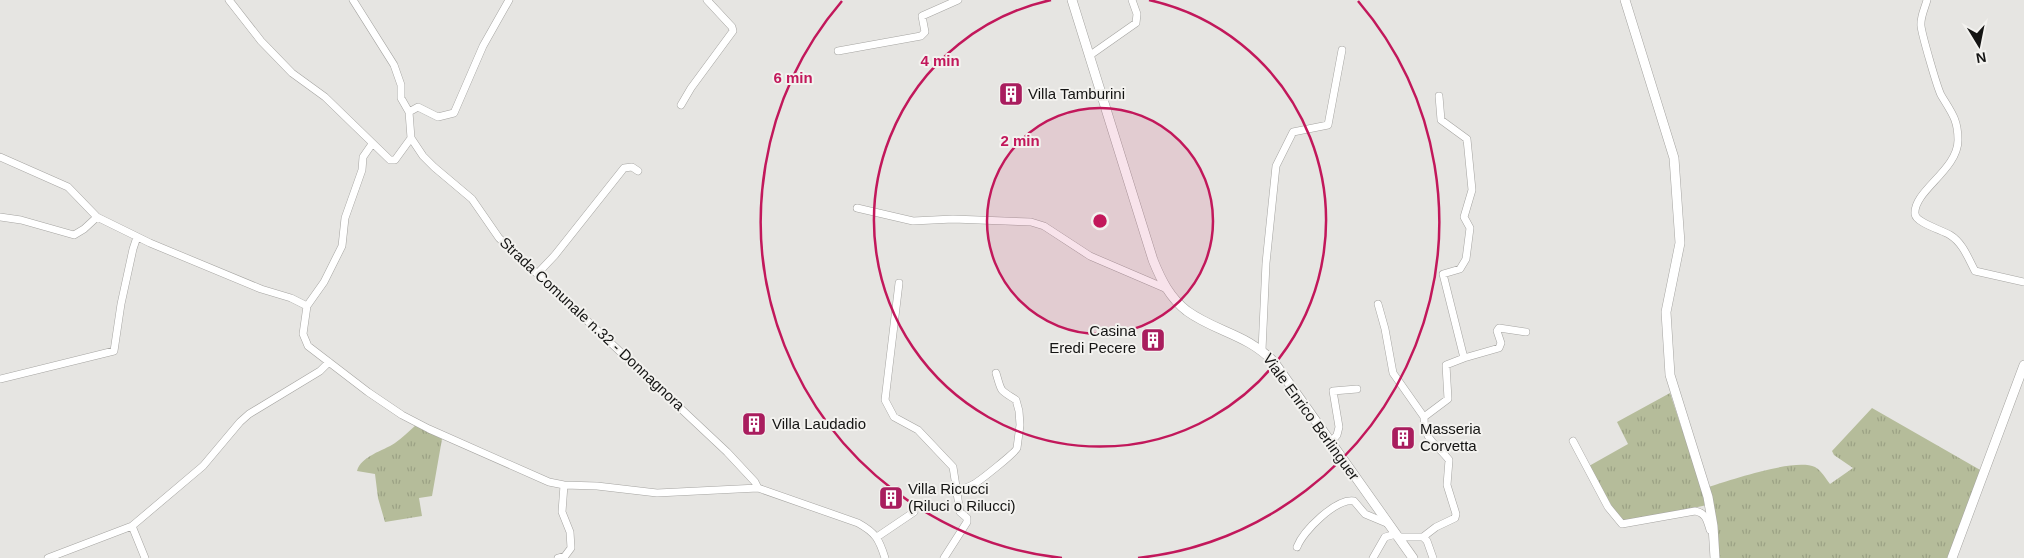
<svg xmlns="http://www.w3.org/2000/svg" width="2024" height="558" font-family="Helvetica,sans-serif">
	<defs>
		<pattern id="grass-tufts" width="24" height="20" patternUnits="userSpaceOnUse" patternTransform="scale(1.25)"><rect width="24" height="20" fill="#b5bc9a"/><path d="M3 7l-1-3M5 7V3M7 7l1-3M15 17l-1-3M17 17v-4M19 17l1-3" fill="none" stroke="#9ba184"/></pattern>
	</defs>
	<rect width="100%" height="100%" fill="#e6e5e2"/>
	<path fill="url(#grass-tufts)" d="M 1670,393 L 1707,505 L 1623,523 L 1618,517 L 1589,466 L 1628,444 L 1617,422 Z
		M 1872,408 L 1982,471 L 1950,558 L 1719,558 L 1716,516 L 1708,487 C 1731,480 1794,458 1815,467 C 1821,470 1826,479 1830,484 L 1853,468 L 1834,455 L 1832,451 Z
		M 416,425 L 442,439 L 432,496 L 419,498 L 422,516 L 385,522 L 378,498 L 375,474 L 357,471 C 361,456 383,451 395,443 C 402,438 409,431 416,425 Z"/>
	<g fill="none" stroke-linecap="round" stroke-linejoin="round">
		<defs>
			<path id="minor" d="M 229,0 L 261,41 L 292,73 L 325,97 L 390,160 L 395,160 L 411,138
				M 353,0 L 394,65 L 401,85 L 401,98 L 409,112 L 411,138 L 423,156 L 434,167 L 472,199 L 499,238 L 727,452 L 755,482 L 758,488
				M 1927,0 C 1925,8 1920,17 1921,26 C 1922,35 1937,87 1941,95 C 1951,112 1958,119 1958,140 C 1958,170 1913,191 1915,214 C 1916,223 1942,230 1950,235 C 1963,243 1968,258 1975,271 L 2024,282
				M 838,51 L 921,36 L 925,32 L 922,16 L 958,0
				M 1089,56 L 1136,23 L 1137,14 L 1132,0
				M 681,105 L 691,88 L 733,31 L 732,27 L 707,0
				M 409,112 L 418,107 L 438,117 L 454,113 L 483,46 L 509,0
				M 0,157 L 68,187 L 97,217 L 150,243 L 261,289 L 291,298 L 307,306 L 303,334 L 308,346 L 368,392 L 402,415 L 429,429 L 549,482 L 564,485 L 597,486 L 657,493 L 758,488 L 858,523 C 876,533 879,539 885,558
				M 857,208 L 913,221 L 953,219 L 1031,222 L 1044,226 L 1090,256 L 1167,289
				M 0,217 L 21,220 L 74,235 L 84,229 L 97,217
				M 538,273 L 555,255 L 624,168 L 632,167 L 638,171
				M 899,283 L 885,400 L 894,417 L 918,430 L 953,467 L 957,493
				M 1378,304 L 1385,329 L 1393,373 L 1424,417
				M 307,306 L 324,282 L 342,246 L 345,218 L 362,170 L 363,157 L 372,144
				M 1262,350 L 1266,263 L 1276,166 L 1293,132 L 1328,125 L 1342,50
				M 1464,358 L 1499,348 L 1501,343 L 1497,331 L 1499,328 L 1526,332
				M 0,379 L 114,351 L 121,304 L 133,249 L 137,237
				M 1573,441 L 1608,507 L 1622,524 L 1695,511 C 1706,513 1707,520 1710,530
				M 1331,442 L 1337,435 L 1339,427 L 1333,391 L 1357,389
				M 132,526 L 145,558
				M 877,537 L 914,512
				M 1398,537 L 1423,537
				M 1297,547 C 1303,531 1336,498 1354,501 L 1365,514 L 1389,524
				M 48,558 L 132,526 L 203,466 L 240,422 L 249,414 L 320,371 L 329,362
				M 558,558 L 565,556 L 571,548 L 570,532 L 562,512 L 564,485
				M 944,558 L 967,522 L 967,518 L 960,512 L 957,493 C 962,488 968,488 974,484 C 981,480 1016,452 1017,448 L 1020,425 L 1019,411 L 1016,400 C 999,389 1002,393 996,373
				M 1373,558 L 1385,537 L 1396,534
				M 1433,558 L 1427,541 L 1423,537 L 1436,527 L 1455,518 L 1456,514 L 1447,485 L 1449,460 C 1436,443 1424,441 1424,417 L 1448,399 L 1446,365 L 1464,358 L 1443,274 L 1460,269 L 1466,259 L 1470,228 L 1464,217 L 1472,190 L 1467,139 L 1441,120 L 1439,96"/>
			<path id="major" d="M 1072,0 L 1153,260 C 1161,280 1170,298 1187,311 C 1216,332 1247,334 1274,362 L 1413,558
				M 1625,0 L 1674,158 L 1680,243 L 1666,312 L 1670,375 L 1708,497 L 1713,526 L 1715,558
				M 1952,558 L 2024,365"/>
		</defs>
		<use href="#minor" stroke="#a5a4a1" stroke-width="8"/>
		<use href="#major" stroke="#a5a4a1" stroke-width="10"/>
		<use href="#minor" stroke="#fff" stroke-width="7"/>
		<use href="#major" stroke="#fff" stroke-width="9"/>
	</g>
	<circle cx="1100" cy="221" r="113" fill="#c2185b" fill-opacity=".12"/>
	<g fill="none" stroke="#c2185b" stroke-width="2.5">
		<circle cx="1100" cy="221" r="113"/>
		<path d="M1149 0A226 226 0 1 1 1051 0"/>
		<path d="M1062 558A339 339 0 0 1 842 1M1358 1A339 339 0 0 1 1138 558"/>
	</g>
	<defs>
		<symbol id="building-square" viewBox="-11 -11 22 22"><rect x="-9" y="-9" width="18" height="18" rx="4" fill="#a91d5e" stroke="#f3f2ef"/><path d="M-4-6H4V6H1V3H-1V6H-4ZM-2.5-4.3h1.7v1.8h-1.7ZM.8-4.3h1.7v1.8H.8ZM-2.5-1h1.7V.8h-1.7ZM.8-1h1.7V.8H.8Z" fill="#fff"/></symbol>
	</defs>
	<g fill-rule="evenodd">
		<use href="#building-square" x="997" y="80" width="28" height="28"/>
		<use href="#building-square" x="1139" y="326" width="28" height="28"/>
		<use href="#building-square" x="740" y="410" width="28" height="28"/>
		<use href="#building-square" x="1389" y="424" width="28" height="28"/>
		<use href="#building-square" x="877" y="484" width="28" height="28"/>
	</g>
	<g text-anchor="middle" stroke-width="4" stroke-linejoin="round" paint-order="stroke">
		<g font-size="15" fill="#141413" stroke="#f3f2ef" text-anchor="start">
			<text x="1028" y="99">Villa Tamburini</text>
			<text x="1136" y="336" text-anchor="end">Casina<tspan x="1136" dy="17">Eredi Pecere</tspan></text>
			<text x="772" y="429">Villa Laudadio</text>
			<text x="1420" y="434">Masseria<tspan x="1420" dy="17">Corvetta</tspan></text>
			<text x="908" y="494">Villa Ricucci<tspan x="908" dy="17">(Riluci o Rilucci)</tspan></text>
		</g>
		<g font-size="15" fill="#141413" stroke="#f3f2ef">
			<text transform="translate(592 324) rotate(43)" y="5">Strada Comunale n.32 - Donnagnora</text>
			<text transform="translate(1311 417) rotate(54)" y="5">Viale Enrico Berlinguer</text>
		</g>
	</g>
	<circle cx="1100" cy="221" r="8" fill="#c2185b" stroke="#f3f2ef" stroke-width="2.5"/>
	<g font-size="15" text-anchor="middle" font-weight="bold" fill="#c2185b" stroke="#f3f2ef" stroke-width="4" stroke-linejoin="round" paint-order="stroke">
		<text x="940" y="66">4 min</text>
		<text x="793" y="83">6 min</text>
		<text x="1020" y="146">2 min</text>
	</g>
	<g transform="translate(1979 45) rotate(170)" stroke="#f3f2ef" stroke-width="4" paint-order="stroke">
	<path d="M0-4L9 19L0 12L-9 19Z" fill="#141413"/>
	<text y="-8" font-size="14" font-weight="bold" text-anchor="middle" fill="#141413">N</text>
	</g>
</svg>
